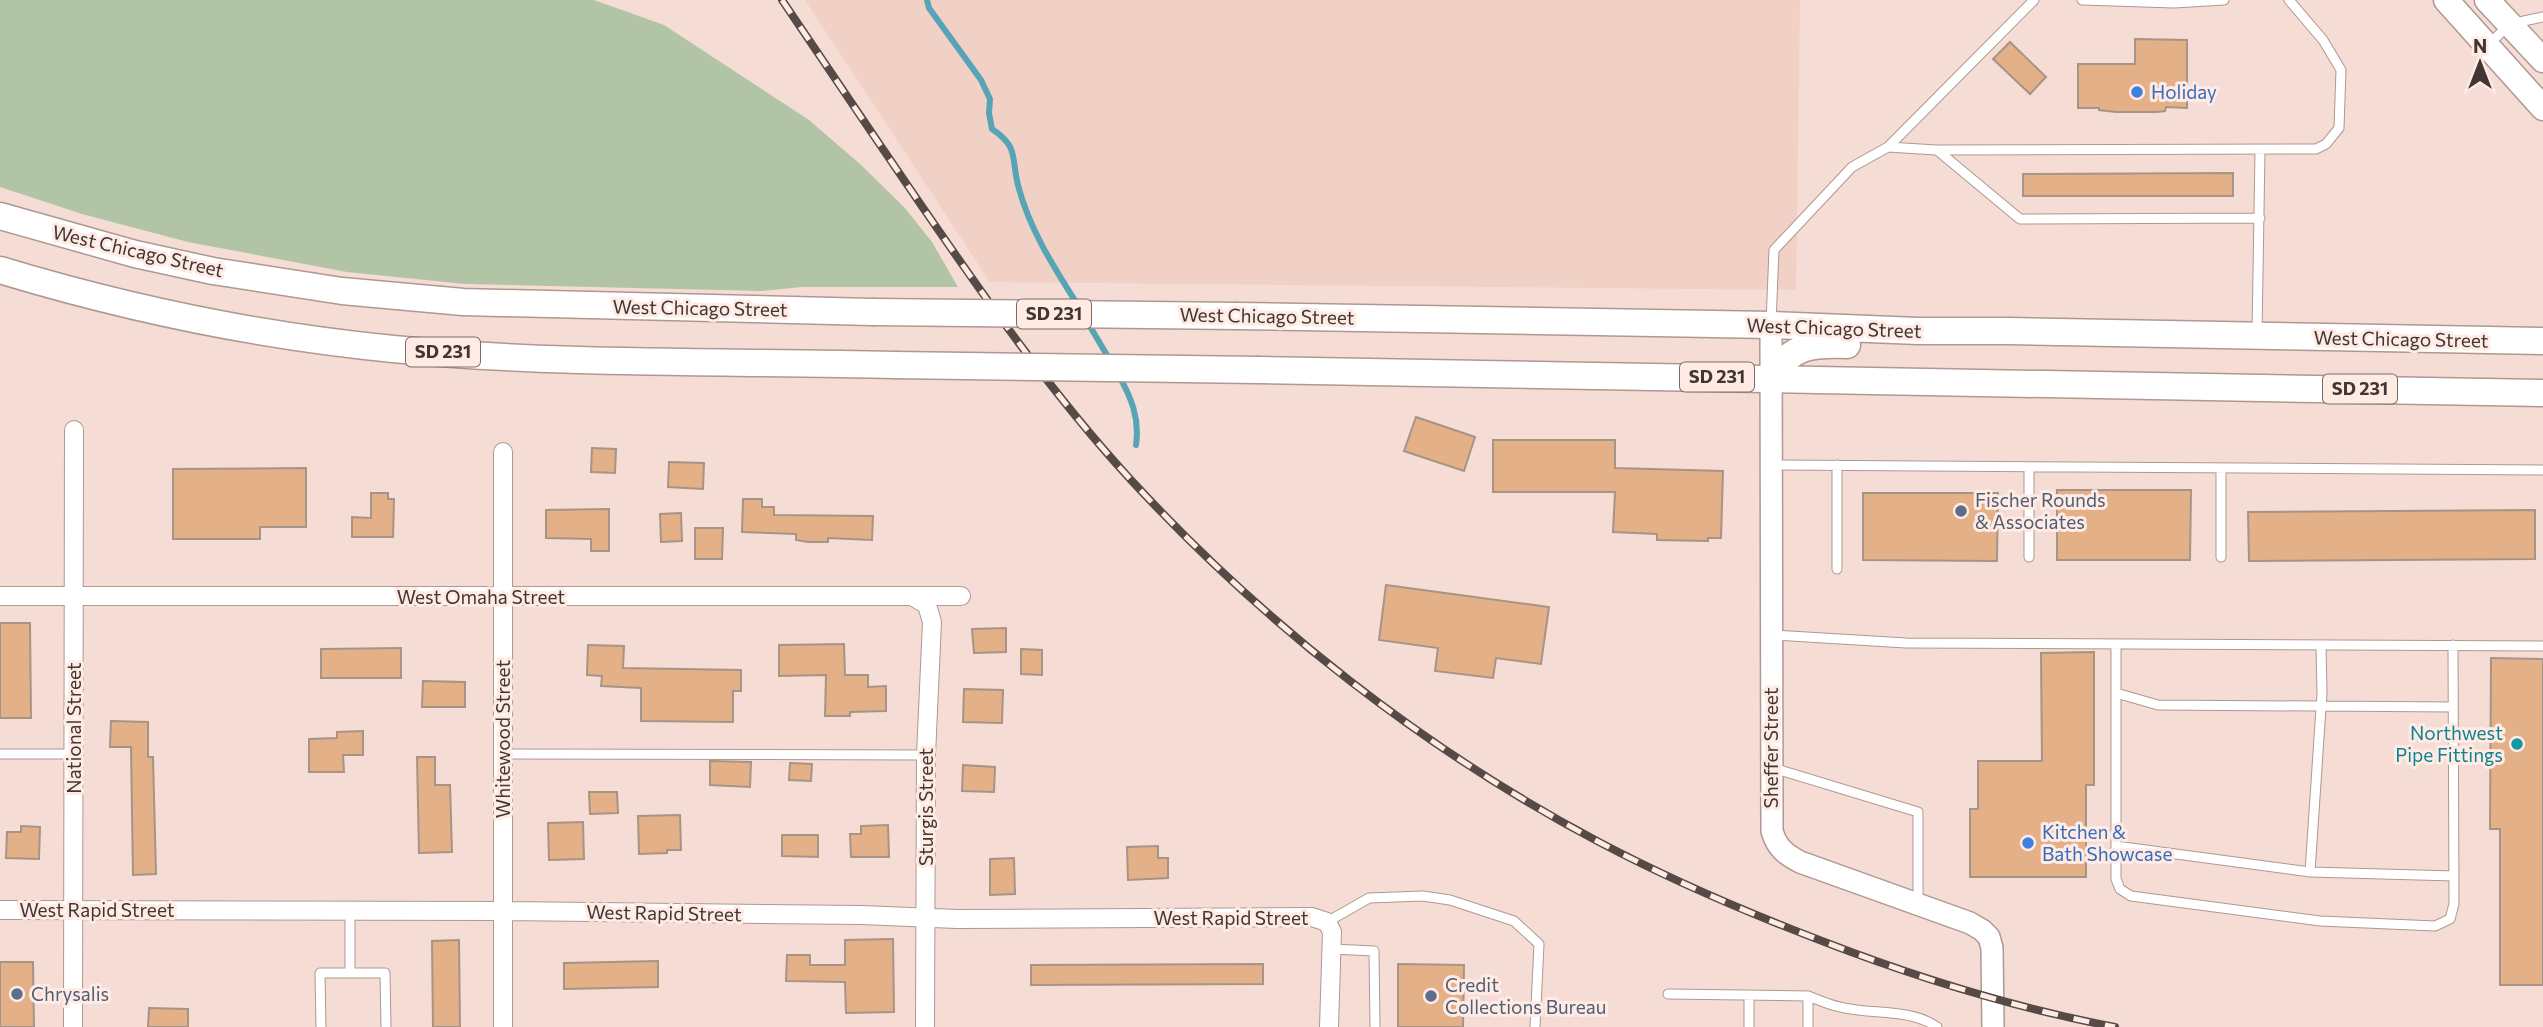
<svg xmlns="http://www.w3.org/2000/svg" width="2543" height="1027" font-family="Commissioner,sans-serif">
	<rect width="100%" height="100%" fill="#f5dcd4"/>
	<path fill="#f1d0c5" d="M 805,0 L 1800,0 L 1796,290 L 990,282 Z"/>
	<path fill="#b1c5a6" d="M 0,0 L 594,0 L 664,25 L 809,120 L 860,164 L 904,207 L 932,242 L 958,287 L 802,287 L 761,291 L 465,284 L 347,272 L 188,242 L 82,214 L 0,187 Z"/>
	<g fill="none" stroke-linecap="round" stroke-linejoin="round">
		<path stroke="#56a4b6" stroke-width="6" d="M 927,0 L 929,8 L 981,80 L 990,99 L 989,113 L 992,129 C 1019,147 1011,157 1018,185 C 1029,229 1055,269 1079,307
			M 1088,323 L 1111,362
			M 1118,374 C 1131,397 1140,418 1136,445"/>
	</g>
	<path fill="#e4b088" stroke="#a69486" stroke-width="2" d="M 2135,39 L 2187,40 L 2187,108 L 2166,107 L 2165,111 L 2157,112 L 2116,112 L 2099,110 L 2099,108 L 2078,108 L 2078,64 L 2135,64 Z
		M 2010,42 L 2046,77 L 2030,94 L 1993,59 Z
		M 2233,173 L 2233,196 L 2023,196 L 2023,174 Z
		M 1416,417 L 1475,437 L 1464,471 L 1404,451 Z
		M 1493,440 L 1615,440 L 1615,468 L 1723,471 L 1721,538 L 1708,538 L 1708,541 L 1657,540 L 1657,534 L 1613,532 L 1615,492 L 1493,492 Z
		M 592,448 L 616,449 L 615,473 L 591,472 Z
		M 669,462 L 704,463 L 703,489 L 668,487 Z
		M 306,468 L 306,527 L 260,527 L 260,539 L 173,539 L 173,469 Z
		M 2057,490 L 2191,490 L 2190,560 L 2057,560 Z
		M 371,493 L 388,493 L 388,499 L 394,499 L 393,537 L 352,537 L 352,517 L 371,518 Z
		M 1863,493 L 1998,493 L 1997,561 L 1863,560 Z
		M 743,499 L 762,499 L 762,507 L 774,507 L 774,515 L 873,516 L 872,540 L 828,538 L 828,542 L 808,542 L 796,540 L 796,534 L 742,532 Z
		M 609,509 L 609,551 L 591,551 L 591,539 L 546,538 L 546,510 Z
		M 2535,510 L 2535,559 L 2249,561 L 2248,512 Z
		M 681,513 L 682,541 L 661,542 L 660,514 Z
		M 695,528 L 723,528 L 722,559 L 695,559 Z
		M 1386,585 L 1549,607 L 1541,664 L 1496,658 L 1493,678 L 1435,671 L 1438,648 L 1379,640 Z
		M 0,623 L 30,623 L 31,718 L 0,718 Z
		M 1006,628 L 1006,652 L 974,653 L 972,629 Z
		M 844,644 L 845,675 L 868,675 L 868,687 L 886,686 L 886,711 L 850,712 L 850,716 L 825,716 L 826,675 L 779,676 L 779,645 Z
		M 588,645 L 624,646 L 623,668 L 741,670 L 741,691 L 733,691 L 733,722 L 641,721 L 641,688 L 601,686 L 602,676 L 587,675 Z
		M 401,648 L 401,678 L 321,678 L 321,649 Z
		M 1021,649 L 1042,650 L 1042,675 L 1021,674 Z
		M 2094,652 L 2094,785 L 2086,785 L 2086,877 L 1970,877 L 1970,809 L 1978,809 L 1978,761 L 2042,761 L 2041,653 Z
		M 2491,658 L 2543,659 L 2543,985 L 2500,985 L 2500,829 L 2490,829 Z
		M 423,681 L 465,682 L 465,707 L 422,707 Z
		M 964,689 L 1003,690 L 1002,723 L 963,722 Z
		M 111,721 L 148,722 L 148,757 L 153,757 L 156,874 L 133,875 L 131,747 L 110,747 Z
		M 363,731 L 363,755 L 343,755 L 344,772 L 309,772 L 309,739 L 337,738 L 337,732 Z
		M 417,757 L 435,757 L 435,785 L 450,785 L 452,852 L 419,853 Z
		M 710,761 L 751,762 L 750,787 L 710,785 Z
		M 790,763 L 812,764 L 811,781 L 789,780 Z
		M 963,765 L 995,767 L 994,792 L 962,791 Z
		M 589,792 L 617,792 L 618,813 L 590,814 Z
		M 680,815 L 681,850 L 667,850 L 667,853 L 639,854 L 638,816 Z
		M 583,822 L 584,859 L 549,860 L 548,823 Z
		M 888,825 L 889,857 L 851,857 L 850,834 L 861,834 L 861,826 Z
		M 21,826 L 40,827 L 39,859 L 6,858 L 7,832 L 21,832 Z
		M 782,835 L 818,835 L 818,857 L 782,856 Z
		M 1158,846 L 1158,858 L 1168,858 L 1168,878 L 1128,880 L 1127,847 Z
		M 1014,858 L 1015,894 L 990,895 L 990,859 Z
		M 893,939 L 894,1012 L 846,1013 L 845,982 L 786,981 L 787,955 L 810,955 L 810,965 L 845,965 L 845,940 Z
		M 459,940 L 460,1027 L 433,1027 L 432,941 Z
		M 658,961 L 658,987 L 564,989 L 564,963 Z
		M 0,962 L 33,962 L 34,1027 L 0,1027 Z
		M 1263,964 L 1263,984 L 1031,985 L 1031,965 Z
		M 1398,964 L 1464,965 L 1463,1027 L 1398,1027 Z
		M 149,1008 L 188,1009 L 188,1027 L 148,1027 Z"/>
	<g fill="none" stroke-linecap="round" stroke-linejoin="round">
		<defs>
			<path id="service" d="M 2082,0 L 2174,3 L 2224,0
				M 2489,44 L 2510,24 L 2543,17
				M 1888,147 L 1936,150 L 2316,149 L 2326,144 L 2339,128 L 2341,70 L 2323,40 L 2289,0
				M 1937,150 L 2020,219 L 2260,218
				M 1771,323 L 1774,250 L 1852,167 L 1888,147 L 2034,0
				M 2257,334 L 2260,150
				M 1771,465 L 2543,470
				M 1837,465 L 1837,569
				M 2029,467 L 2029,557
				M 2221,468 L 2221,557
				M 1772,635 L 1906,643 L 2543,646
				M 2116,644 L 2116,879 L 2120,889 L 2131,896 L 2320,921 L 2435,926 L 2450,919 L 2454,904 L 2453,645
				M 2116,693 L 2158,705 L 2453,707
				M 0,754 L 74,754
				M 503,754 L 926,755
				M 1773,768 L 1918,812 L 1918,902
				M 2116,846 L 2310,872 L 2454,876
				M 2310,872 L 2322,693 L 2321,645
				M 350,911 L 350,972
				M 1327,922 L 1369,898 L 1423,896 L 1450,900 L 1514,921 L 1539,944 L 1535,1027
				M 1332,949 L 1374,951 L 1375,1027
				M 1668,994 L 1808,996 L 1808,1027
				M 1808,996 C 1819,1000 1829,1005 1840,1007 C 1871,1015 1910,1008 1937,1027
				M 321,1027 L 320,973 L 385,973 L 386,1027
				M 1749,1027 L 1749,995"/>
			<path id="minor" d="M 503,452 L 503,1027
				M 0,596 L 961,596
				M 912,596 L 927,605 L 932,622 L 926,755 L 925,1027
				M 0,910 L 504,911 L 862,915 L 957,919 L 1312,917 L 1327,922 L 1332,932 L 1329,1027
				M 73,1027 L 74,430"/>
			<path id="tertiary" d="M 1771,325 L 1772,831 C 1777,848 1785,854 1800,862 L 1970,923 L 1982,930 L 1989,937 L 1992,948 L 1993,1027"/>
			<path id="secondary" d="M 2446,0 L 2543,108
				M 2487,0 L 2543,60"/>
			<path id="primary" d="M 0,216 L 135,254 L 213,271 L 342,291 L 463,302 L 872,312
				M 0,270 C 129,309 259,336 393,349 C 559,365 728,361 895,365
				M 1237,316 L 1771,325 L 1918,331 L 2008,331 L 2543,341
				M 1259,370 L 2543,393
				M 1771,378 C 1790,345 1812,344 1847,345"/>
		</defs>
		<use href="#service" stroke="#af9890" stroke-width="11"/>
		<use href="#minor" stroke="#af9890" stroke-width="20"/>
		<use href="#tertiary" stroke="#af9890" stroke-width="24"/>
		<use href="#secondary" stroke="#af9890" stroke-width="27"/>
		<use href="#primary" stroke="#af9890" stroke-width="29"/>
		<use href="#service" stroke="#fff" stroke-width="9"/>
		<use href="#minor" stroke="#fff" stroke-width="18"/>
		<use href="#tertiary" stroke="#fff" stroke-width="21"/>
		<use href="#secondary" stroke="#fff" stroke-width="24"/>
		<use href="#primary" stroke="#fff" stroke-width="26"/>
		<defs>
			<path id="rail" d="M 782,0 C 828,68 873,135 919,202 C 985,298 1052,394 1131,480 C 1265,625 1425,750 1599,842 C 1671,880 1746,912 1822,941 C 1918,978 2015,1008 2115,1027"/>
		</defs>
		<use href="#rail" stroke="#564a46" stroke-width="8"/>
		<use href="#rail" stroke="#ffebe4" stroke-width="5" stroke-dasharray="16" stroke-linecap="butt"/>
		<defs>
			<path id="primary-bridge" d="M 872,312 L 1237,316
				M 895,365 L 1259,370"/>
		</defs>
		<use href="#primary-bridge" stroke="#af9890" stroke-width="29" stroke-linecap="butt"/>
		<use href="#primary-bridge" stroke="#fff" stroke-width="26"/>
	</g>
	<g fill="#3f7fe0" stroke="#ffebe4" stroke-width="2.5">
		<circle cx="2137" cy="92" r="7"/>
		<circle cx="2028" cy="843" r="7"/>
	</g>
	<g fill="#5c6f8a" stroke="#ffebe4" stroke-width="2.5">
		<circle cx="1961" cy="511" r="7"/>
		<circle cx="17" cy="994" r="7"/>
		<circle cx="1431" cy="996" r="7"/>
	</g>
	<circle fill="#0f9aa8" stroke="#ffebe4" stroke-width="2.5" cx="2517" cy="744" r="7"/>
	<g text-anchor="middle" stroke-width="6" stroke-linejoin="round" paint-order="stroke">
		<g fill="#ffebe4" stroke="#796c68" stroke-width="2">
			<rect x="1017" y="299.5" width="74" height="29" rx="5"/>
			<rect x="406" y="337.5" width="74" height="29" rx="5"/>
			<rect x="1680" y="362.5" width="74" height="29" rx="5"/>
			<rect x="2323" y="374.5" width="74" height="29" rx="5"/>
		</g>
		<g font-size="18" font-weight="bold" fill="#403633">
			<text x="1054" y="320">SD 231</text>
			<text x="443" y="358">SD 231</text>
			<text x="1717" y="383">SD 231</text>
			<text x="2360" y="395">SD 231</text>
		</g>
		<g font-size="19" fill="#366cbe" stroke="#ffebe4" text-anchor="start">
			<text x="2151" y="99">Holiday</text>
			<text x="2042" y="839">Kitchen &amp;<tspan x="2042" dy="22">Bath Showcase</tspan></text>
		</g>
		<g font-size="19" fill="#403633" stroke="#ffebe4">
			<text transform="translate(138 251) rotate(13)" y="7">West Chicago Street</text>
			<text transform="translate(700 308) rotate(1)" y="7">West Chicago Street</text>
			<text transform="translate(1267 316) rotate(1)" y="7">West Chicago Street</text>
			<text transform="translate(1834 328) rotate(2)" y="7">West Chicago Street</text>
			<text transform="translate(2401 339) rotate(1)" y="7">West Chicago Street</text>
			<text x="481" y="604">West Omaha Street</text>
			<text transform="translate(74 728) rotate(-90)" y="7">National Street</text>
			<text transform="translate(503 739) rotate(-90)" y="7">Whitewood Street</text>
			<text transform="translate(1771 748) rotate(-90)" y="7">Sheffer Street</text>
			<text transform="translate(926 807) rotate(-90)" y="7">Sturgis Street</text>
			<text x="97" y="917">West Rapid Street</text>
			<text transform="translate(664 913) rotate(1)" y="7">West Rapid Street</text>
			<text x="1231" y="925">West Rapid Street</text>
		</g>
		<g font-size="19" fill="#4e5e75" stroke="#ffebe4" text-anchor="start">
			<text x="1975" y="507">Fischer Rounds<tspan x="1975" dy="22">&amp; Associates</tspan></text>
			<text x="1445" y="992">Credit<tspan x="1445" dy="22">Collections Bureau</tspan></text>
			<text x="31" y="1001">Chrysalis</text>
		</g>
		<g font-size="19" fill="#0d838f" stroke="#ffebe4" text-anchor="end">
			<text x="2503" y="740">Northwest<tspan x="2503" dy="22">Pipe Fittings</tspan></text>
		</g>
	</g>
	<g transform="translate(2480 63)" stroke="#ffebe4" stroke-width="5" paint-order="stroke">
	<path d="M0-5L12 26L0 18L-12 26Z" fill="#403633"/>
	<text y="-10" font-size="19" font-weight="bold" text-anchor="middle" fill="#403633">N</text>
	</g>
</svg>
